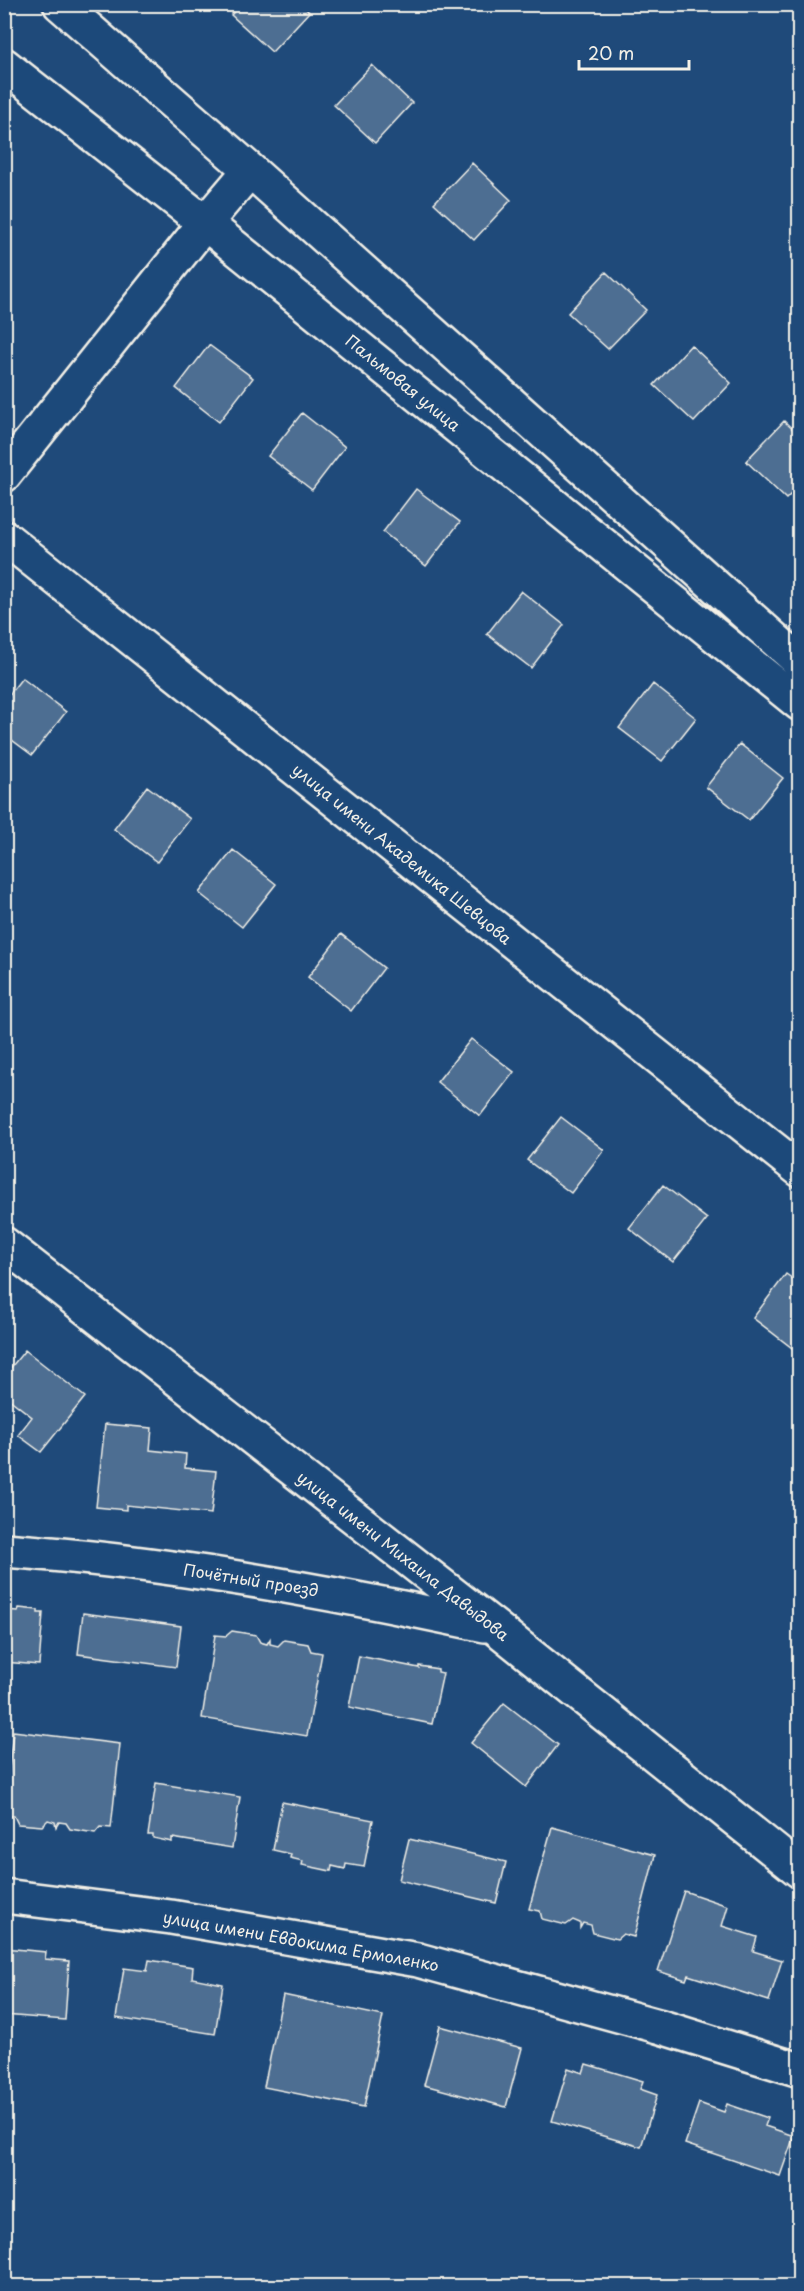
<svg xmlns="http://www.w3.org/2000/svg" width="804" height="2291" font-family="'Playpen Sans',sans-serif">
	<rect width="100%" height="100%" fill="#1f4a7a"/>
	<filter id="ink" filterUnits="userSpaceOnUse"><feTurbulence type="fractalNoise" baseFrequency=".0167" numOctaves="2"/><feDisplacementMap in="SourceGraphic" scale="12" xChannelSelector="R" yChannelSelector="G"/><feConvolveMatrix kernelMatrix="1 2 1 2 8 2 1 2 1" color-interpolation-filters="sRGB"/></filter>
	<g filter="url(#ink)">
		<path fill="#4d6e92" stroke="#f4f1e8" stroke-width="1.5" d="M 241,4 L 301,4 L 309,12 L 272,52 L 231,15 Z
			M 372,65 L 412,103 L 375,143 L 334,105 Z
			M 472,163 L 511,200 L 474,240 L 434,203 Z
			M 606,272 L 646,310 L 608,349 L 568,313 Z
			M 209,345 L 253,378 L 219,422 L 176,388 Z
			M 691,345 L 731,383 L 694,422 L 654,385 Z
			M 302,413 L 345,447 L 312,490 L 268,456 Z
			M 784,421 L 800,436 L 800,485 L 786,499 L 746,461 Z
			M 416,489 L 460,522 L 426,566 L 383,532 Z
			M 521,591 L 564,625 L 531,668 L 487,634 Z
			M 22,678 L 66,712 L 32,755 L 4,734 L 4,701 Z
			M 653,684 L 696,718 L 662,761 L 619,728 Z
			M 740,744 L 783,778 L 749,820 L 706,787 Z
			M 147,786 L 190,819 L 157,862 L 114,829 Z
			M 233,850 L 276,884 L 242,927 L 199,893 Z
			M 341,934 L 384,968 L 351,1011 L 308,977 Z
			M 471,1039 L 514,1072 L 480,1116 L 437,1082 Z
			M 561,1117 L 604,1150 L 571,1193 L 527,1160 Z
			M 663,1185 L 707,1219 L 673,1262 L 629,1228 Z
			M 786,1274 L 800,1284 L 800,1347 L 796,1351 L 753,1318 Z
			M 25,1350 L 85,1397 L 41,1452 L 18,1435 L 32,1417 L 4,1395 L 4,1376 Z
			M 105,1424 L 152,1428 L 150,1450 L 186,1454 L 185,1468 L 216,1471 L 211,1514 L 126,1505 L 126,1510 L 96,1507 Z
			M 19,1608 L 38,1610 L 38,1613 L 43,1613 L 39,1665 L 4,1662 L 4,1610 L 18,1611 Z
			M 83,1613 L 181,1626 L 176,1667 L 78,1654 Z
			M 232,1631 L 256,1635 L 260,1642 L 267,1644 L 270,1639 L 270,1644 L 278,1646 L 284,1640 L 308,1644 L 311,1651 L 322,1653 L 307,1736 L 202,1718 L 215,1635 L 226,1636 Z
			M 359,1656 L 419,1668 L 419,1666 L 438,1669 L 438,1672 L 443,1673 L 432,1724 L 349,1707 Z
			M 504,1703 L 558,1745 L 526,1787 L 471,1743 Z
			M 13,1731 L 120,1744 L 111,1828 L 100,1827 L 95,1833 L 70,1829 L 66,1823 L 59,1822 L 56,1827 L 55,1822 L 48,1820 L 42,1826 L 18,1824 L 14,1816 L 4,1816 Z
			M 156,1783 L 240,1797 L 232,1848 L 172,1838 L 172,1842 L 153,1838 L 153,1835 L 148,1835 Z
			M 282,1802 L 373,1820 L 364,1867 L 346,1864 L 345,1869 L 332,1866 L 331,1871 L 302,1865 L 303,1861 L 290,1858 L 291,1854 L 273,1850 Z
			M 552,1827 L 655,1855 L 634,1937 L 623,1934 L 617,1939 L 593,1933 L 591,1925 L 583,1923 L 580,1928 L 580,1923 L 573,1920 L 566,1925 L 542,1919 L 540,1911 L 529,1909 Z
			M 409,1839 L 506,1862 L 496,1903 L 399,1880 Z
			M 684,1891 L 728,1906 L 722,1926 L 757,1937 L 753,1951 L 782,1960 L 769,2001 L 688,1975 L 686,1980 L 658,1971 Z
			M 4,1948 L 46,1952 L 45,1959 L 69,1961 L 65,2020 L 4,2015 Z
			M 149,1960 L 193,1967 L 192,1978 L 223,1984 L 215,2034 L 116,2018 L 124,1968 L 147,1971 Z
			M 283,1995 L 383,2016 L 364,2107 L 264,2087 Z
			M 440,2026 L 522,2048 L 506,2107 L 424,2085 Z
			M 586,2064 L 643,2081 L 640,2089 L 657,2095 L 641,2147 L 552,2121 L 568,2068 L 583,2073 Z
			M 699,2103 L 724,2112 L 727,2104 L 768,2118 L 765,2126 L 794,2136 L 780,2176 L 685,2144 Z"/>
		<g fill="none" stroke-linecap="round" stroke-linejoin="round">
			<defs>
				<path id="minor" d="M 60,4 L 250,170 L 800,662
					M 4,65 L 205,223 L 800,704
					M 4,475 L 205,223 L 250,170
					M 4,537 L 800,1170
					M 4,1244 L 495,1627 L 800,1871
					M 4,1550 C 167,1562 326,1591 485,1625
					M 4,1896 L 171,1917 L 418,1960 L 658,2026 L 800,2070"/>
			</defs>
			<use href="#minor" stroke="#f4f1e8" stroke-width="38"/>
			<use href="#minor" stroke="#1f4a7a" stroke-width="33"/>
		</g>
	</g>
	<g text-anchor="middle" stroke-width="6" stroke-linejoin="round" paint-order="stroke">
		<g font-size="16" fill="#f4f1e8" stroke="#1f4a7a">
			<text transform="translate(403 383) rotate(39)" y="6">Пальмовая улица</text>
			<text transform="translate(402 854) rotate(39)" y="6">улица имени Академика Шевцова</text>
			<text transform="translate(403 1556) rotate(38)" y="6">улица имени Михаила Давыдова</text>
			<text transform="translate(251 1580) rotate(9)" y="6">Почётный проезд</text>
			<text transform="translate(301 1941) rotate(10)" y="6">улица имени Евдокима Ермоленко</text>
		</g>
	</g>
	<rect width="804" height="2291" fill="none" stroke="#1f4a7a" stroke-width="24"/>
	<rect x="12" y="12" width="780" height="2267" fill="none" stroke="#f4f1e8" stroke-width="2" filter="url(#ink)"/>
	<path d="M579 60v9h110v-9" fill="none" stroke="#f4f1e8" stroke-width="3"/>
	<text x="588" y="60" font-size="18" fill="#f4f1e8" stroke="#1f4a7a" stroke-width="4.5" paint-order="stroke">20 m</text>
</svg>
